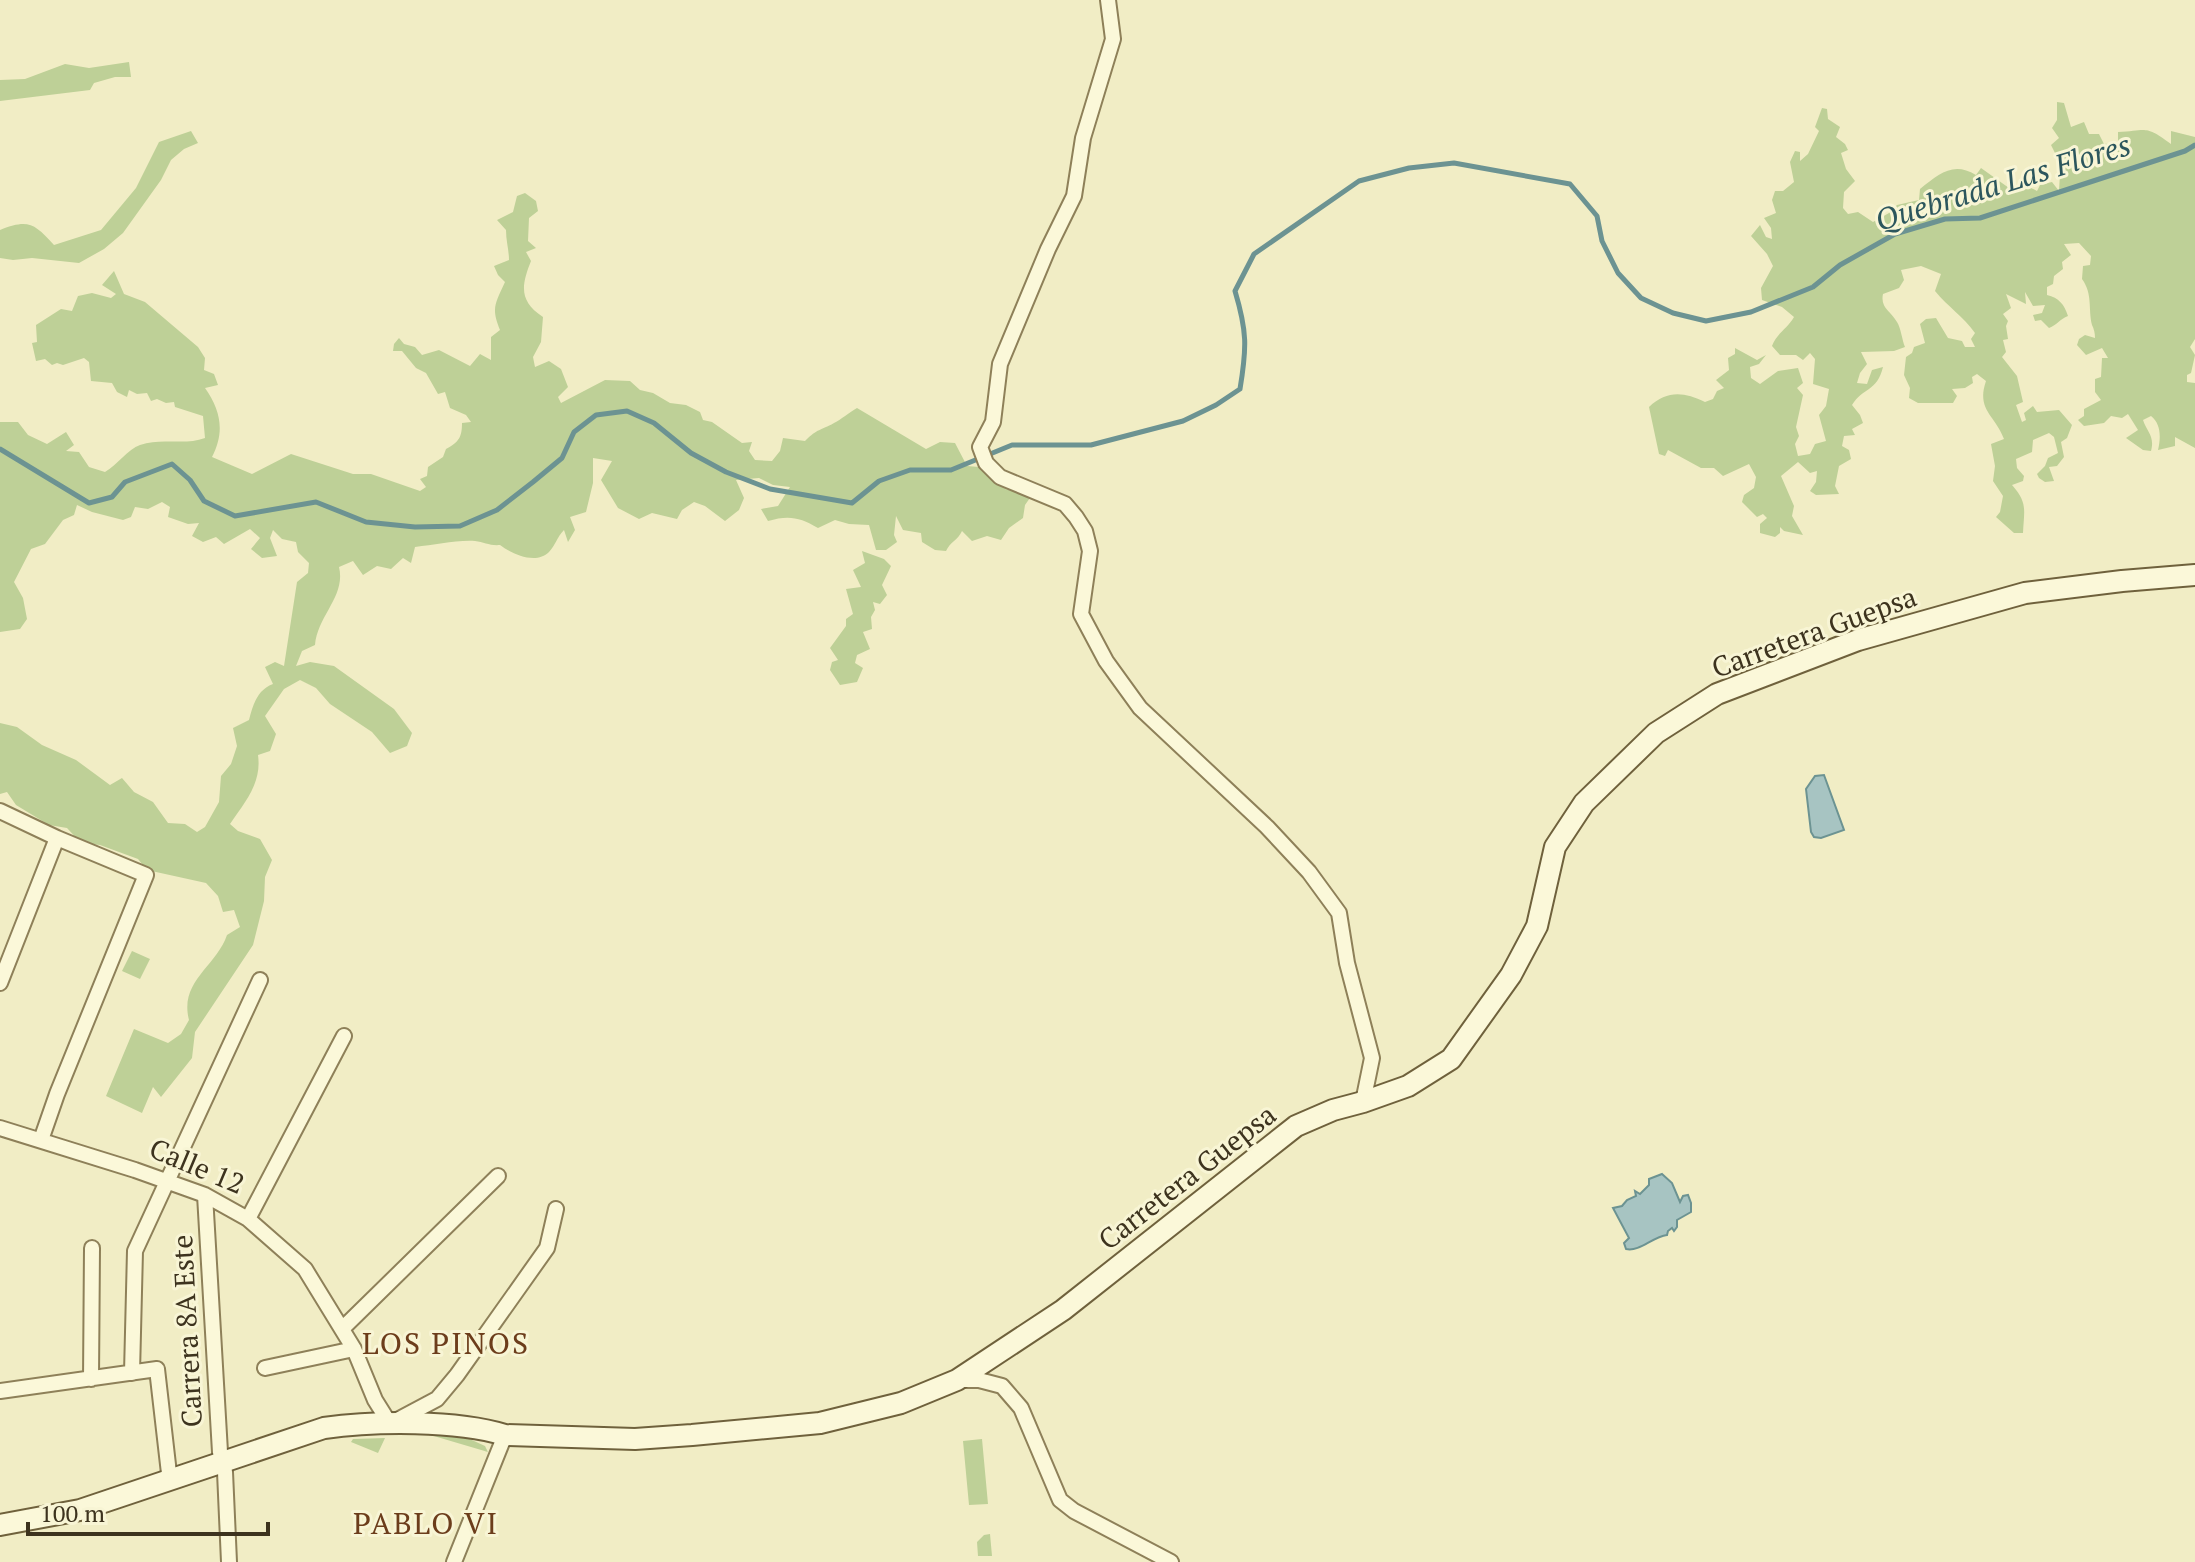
<svg xmlns="http://www.w3.org/2000/svg" width="2195" height="1562" font-family="'PT Serif',serif">
	<rect width="100%" height="100%" fill="#f1edc5"/>
	<path fill="#bed097" d="M 129,62 L 131,77 L 115,77 L 94,83 L 90,90 L 0,101 L 0,80 L 25,79 L 65,64 L 89,68 Z
		M 2057,102 L 2064,103 L 2071,127 L 2084,122 L 2089,134 L 2099,134 L 2104,144 L 2118,143 L 2118,132 C 2147,131 2144,124 2171,144 L 2171,131 L 2195,137 L 2195,339 L 2190,347 L 2195,355 L 2191,373 L 2187,375 L 2187,382 L 2195,383 L 2195,448 L 2175,437 L 2175,446 L 2158,450 C 2161,437 2161,424 2151,416 L 2143,420 C 2147,432 2155,436 2151,451 L 2143,450 L 2126,438 L 2138,430 L 2128,414 L 2122,418 L 2111,416 L 2104,423 L 2084,426 L 2078,420 L 2084,416 L 2084,409 L 2101,400 L 2095,392 L 2095,379 L 2101,377 L 2102,358 L 2108,358 L 2102,348 L 2086,355 L 2077,345 L 2079,339 L 2085,335 L 2095,338 C 2095,333 2094,329 2092,325 C 2088,309 2093,294 2082,279 L 2083,266 L 2090,265 L 2091,256 L 2079,243 L 2064,244 L 2071,255 L 2062,262 L 2063,269 L 2054,276 L 2053,284 L 2047,287 L 2047,295 C 2059,298 2064,304 2068,316 C 2060,319 2057,325 2049,328 L 2041,320 L 2035,321 L 2033,315 L 2042,313 L 2045,305 L 2033,306 L 2025,292 L 2026,304 L 2006,294 L 2011,308 L 2003,314 L 2008,321 L 2006,326 L 2008,339 L 2003,340 L 2006,352 L 2002,357 L 2017,376 L 2023,402 L 2016,405 L 2022,422 L 2026,420 L 2024,413 L 2033,406 L 2037,412 L 2059,410 L 2072,425 L 2067,438 L 2061,442 L 2064,457 L 2057,466 L 2049,467 L 2054,481 L 2045,482 L 2039,478 L 2037,474 L 2045,466 L 2048,458 L 2058,453 L 2054,437 L 2049,433 L 2033,440 L 2032,452 L 2016,459 L 2017,468 L 2024,476 L 2023,481 L 2012,485 C 2028,503 2024,510 2023,533 L 2014,533 L 1996,517 L 2000,512 L 2003,496 L 1993,481 L 1995,466 L 1991,444 L 2004,439 C 1995,415 1976,410 1986,381 L 1977,374 L 1972,377 L 1973,383 L 1965,388 L 1952,389 L 1957,396 L 1953,403 L 1918,403 L 1909,398 L 1910,388 L 1904,375 L 1906,357 L 1912,353 L 1914,347 L 1925,343 L 1920,324 L 1926,319 L 1936,318 L 1948,338 L 1962,341 L 1965,347 L 1975,347 L 1971,339 L 1975,333 C 1963,316 1948,307 1935,291 L 1941,274 L 1921,266 L 1901,270 L 1904,280 L 1899,288 L 1883,294 C 1880,308 1891,311 1897,322 C 1901,328 1902,340 1905,347 L 1894,351 L 1861,352 L 1867,364 L 1860,373 L 1857,383 L 1867,384 L 1872,370 L 1883,367 C 1877,392 1863,387 1852,405 L 1860,415 L 1863,423 L 1852,429 L 1855,435 L 1844,436 L 1842,446 L 1849,450 L 1851,459 L 1839,466 L 1835,486 L 1839,494 L 1816,495 L 1810,491 L 1816,482 L 1817,471 L 1810,473 L 1798,462 L 1781,476 L 1794,506 L 1792,516 L 1803,535 L 1784,531 L 1780,527 L 1780,533 L 1775,537 L 1760,533 L 1760,524 L 1767,518 L 1763,514 L 1757,517 L 1742,502 L 1744,495 L 1754,488 L 1756,477 L 1749,464 L 1723,476 L 1714,468 L 1701,468 L 1668,450 L 1665,456 L 1659,454 L 1649,407 C 1667,390 1684,392 1705,402 L 1713,399 L 1717,391 L 1724,388 L 1716,380 L 1729,370 L 1728,358 L 1735,354 L 1735,348 L 1757,360 L 1766,355 L 1759,364 L 1750,367 L 1751,378 L 1760,384 L 1778,371 L 1798,368 L 1803,383 L 1797,388 L 1803,395 L 1796,427 L 1799,436 L 1795,444 L 1798,456 L 1810,454 L 1815,444 L 1826,441 L 1819,415 L 1826,406 L 1829,389 L 1813,384 L 1815,359 L 1810,353 L 1803,360 L 1796,355 L 1780,355 L 1772,346 C 1777,333 1787,329 1794,317 L 1782,307 L 1762,300 L 1761,288 L 1773,266 L 1767,254 L 1751,236 L 1760,225 L 1766,237 L 1772,239 L 1771,228 L 1764,218 L 1776,213 L 1772,200 L 1775,191 L 1783,191 L 1794,182 L 1790,162 L 1795,151 L 1800,152 L 1800,161 L 1808,154 L 1819,131 L 1815,127 L 1822,108 L 1827,109 L 1828,119 L 1840,127 L 1836,137 L 1845,144 L 1848,150 L 1841,153 L 1846,169 L 1855,181 L 1844,192 L 1843,208 L 1848,214 L 1858,212 L 1873,222 L 1889,213 L 1897,205 L 1919,200 L 1920,189 C 1939,174 1953,161 1976,175 L 1981,168 L 2009,188 L 2020,190 L 2022,183 L 2037,191 L 2040,185 L 2052,182 L 2059,191 L 2060,174 L 2065,159 L 2055,153 L 2051,145 L 2059,138 L 2052,128 L 2057,120 Z
		M 191,131 L 198,143 L 184,149 L 171,160 L 161,180 L 123,233 L 104,249 L 79,263 L 32,258 L 13,260 L 0,258 L 0,230 C 28,219 34,223 54,245 L 101,230 L 136,188 L 159,142 Z
		M 525,193 L 536,201 L 538,211 L 529,218 L 528,241 L 536,248 L 526,252 L 531,261 C 521,286 519,301 543,317 L 541,342 L 533,357 L 535,367 L 549,361 L 561,369 L 568,387 L 558,397 L 561,403 L 605,380 L 630,381 L 640,390 L 653,393 L 670,403 L 686,405 L 700,412 L 703,420 L 712,422 L 742,443 L 752,442 L 749,451 L 755,460 L 772,461 L 780,451 L 783,438 L 805,441 C 818,428 820,431 834,423 C 842,419 848,413 857,408 L 926,449 L 940,442 L 955,443 L 967,466 L 979,467 L 1000,475 L 1005,489 L 1032,495 L 1025,505 L 1023,518 L 1009,528 L 1001,540 L 987,536 L 972,541 L 962,531 C 958,540 950,542 946,551 L 935,550 L 922,542 L 921,533 L 903,530 L 896,516 L 894,535 L 897,542 L 886,550 L 876,550 L 869,525 L 849,524 L 835,520 L 818,528 C 800,517 788,515 768,521 L 761,509 L 778,506 L 790,487 L 773,485 L 759,478 L 736,480 L 744,498 L 739,510 L 725,521 L 705,506 L 694,502 L 682,510 L 677,519 L 652,513 L 639,519 L 618,508 L 601,480 L 612,461 L 593,458 L 593,483 L 586,512 L 570,517 L 575,530 L 568,542 L 564,530 C 557,537 555,546 549,552 C 536,565 512,554 500,545 C 490,546 484,542 475,541 C 455,540 435,545 415,547 L 411,563 L 403,558 L 391,569 L 377,566 L 363,575 L 353,561 L 339,567 C 346,596 318,615 315,645 L 302,651 L 296,666 L 310,662 L 334,666 L 394,709 L 412,733 L 407,746 L 390,753 L 372,732 L 330,704 L 316,688 L 300,680 L 284,689 L 265,716 L 276,734 L 270,751 L 258,755 C 262,783 245,802 230,824 L 238,831 L 260,839 L 272,860 L 265,877 L 264,901 L 253,945 L 195,1032 L 192,1058 L 161,1097 L 153,1087 L 142,1113 L 106,1096 L 134,1029 L 168,1043 L 181,1034 L 189,1020 C 179,981 216,967 227,935 L 240,927 L 234,910 L 223,912 L 218,896 L 206,883 L 147,870 L 138,859 L 100,845 L 81,843 L 67,828 L 49,825 L 16,805 L 7,792 L 0,794 L 0,723 L 17,727 L 42,745 L 76,760 L 110,785 L 122,778 L 134,792 L 153,802 L 168,823 L 185,824 L 197,832 L 205,827 L 219,802 L 221,776 L 231,764 L 237,746 L 233,728 L 249,720 C 253,705 257,690 273,684 L 265,667 L 275,662 L 284,666 L 297,582 L 308,573 L 309,563 L 298,552 L 296,542 L 282,539 L 273,530 L 270,538 L 277,556 L 262,558 L 251,549 L 260,538 L 250,529 L 224,544 L 216,537 L 203,542 L 192,536 L 199,523 L 188,524 L 168,517 L 170,507 L 162,502 L 148,509 L 135,507 L 131,517 L 123,520 L 92,512 L 77,505 L 74,515 L 63,520 L 45,544 L 31,549 L 14,582 L 23,598 L 27,619 L 20,629 L 0,632 L 0,422 L 18,422 L 28,435 L 47,444 L 66,432 L 74,445 L 66,451 L 79,452 L 89,467 L 105,472 C 117,465 128,449 140,445 C 162,437 184,446 205,438 L 203,416 L 175,407 L 174,402 L 166,403 L 157,399 L 151,401 L 147,393 L 137,394 L 129,390 L 127,397 L 117,392 L 112,383 L 91,381 L 89,362 L 84,358 L 63,365 L 57,363 L 52,365 L 45,359 L 36,361 L 32,343 L 37,342 L 36,325 L 61,309 L 72,311 L 78,296 L 92,293 L 111,298 L 116,294 L 102,285 L 114,271 L 124,294 L 145,302 L 198,347 L 205,358 L 204,370 L 214,374 L 218,385 L 205,388 C 221,411 225,432 212,457 L 252,474 L 291,454 L 353,474 L 371,474 L 420,491 L 426,487 L 420,479 L 427,476 L 428,467 L 443,457 L 446,449 C 459,442 462,437 462,423 L 471,422 L 466,415 L 450,408 L 445,392 L 438,394 L 426,373 L 416,368 L 402,351 L 393,351 L 394,344 L 399,338 L 404,344 L 415,347 L 422,355 L 439,350 L 470,366 L 480,354 L 491,360 L 491,337 L 500,330 C 491,308 495,304 505,282 L 498,275 L 494,266 L 509,260 C 509,250 506,241 506,230 L 497,220 L 513,212 L 517,196 Z
		M 862,551 L 884,559 L 891,566 L 882,585 L 887,595 L 880,604 L 873,602 L 875,610 L 871,617 L 872,629 L 863,632 L 870,649 L 857,655 L 855,663 L 863,668 L 857,682 L 840,685 L 830,670 L 832,662 L 838,660 L 830,648 L 846,626 L 846,619 L 853,614 L 846,589 L 861,587 L 853,570 L 865,563 Z
		M 132,951 L 150,959 L 140,979 L 122,971 Z
		M 427,1434 L 463,1436 L 485,1446 L 488,1452 Z
		M 385,1438 L 378,1453 L 351,1442 L 353,1439 Z
		M 982,1439 L 988,1504 L 969,1505 L 963,1441 Z
		M 990,1534 L 992,1556 L 978,1556 L 977,1542 L 984,1535 Z"/>
	<path fill="#a7c4c2" stroke="#6c9392" stroke-width="2" d="M 1824,775 L 1844,830 L 1821,838 L 1814,837 L 1811,832 L 1806,789 L 1815,776 Z
		M 1662,1174 L 1672,1183 L 1680,1202 L 1683,1196 L 1688,1195 L 1691,1203 L 1691,1212 L 1677,1220 L 1677,1227 L 1674,1231 L 1672,1228 L 1668,1231 L 1667,1235 C 1652,1237 1640,1252 1626,1249 L 1624,1243 L 1629,1238 L 1613,1208 L 1622,1206 L 1627,1200 L 1636,1196 L 1635,1191 L 1640,1194 L 1649,1185 L 1649,1179 Z"/>
	<g fill="none" stroke-linecap="round" stroke-linejoin="round">
		<path stroke="#6c9392" stroke-width="5" d="M 0,449 L 89,503 L 112,497 L 125,482 L 172,464 L 190,480 L 204,501 L 235,516 L 316,502 L 366,522 L 415,527 L 460,526 L 497,510 L 533,482 L 562,458 L 574,432 L 596,415 L 627,411 L 654,423 L 691,453 L 726,472 L 770,489 L 852,503 L 879,481 L 910,470 L 951,470 L 1012,445 L 1091,445 L 1183,421 L 1216,405 L 1240,389 C 1247,347 1247,331 1235,291 L 1254,254 L 1359,181 L 1409,168 L 1454,163 L 1570,184 L 1597,216 L 1602,241 L 1618,273 L 1641,298 L 1673,313 L 1706,321 L 1751,312 L 1813,287 L 1840,265 L 1895,234 L 1945,219 L 1980,218 L 2185,151 L 2195,145"/>
		<defs>
			<path id="street" d="M 1108,0 L 1113,39 L 1083,138 L 1074,196 L 1048,249 L 1000,364 L 993,422 L 980,447 L 986,463 L 1000,477 L 1065,504 L 1076,517 L 1085,531 L 1090,551 L 1081,614 L 1106,661 L 1140,708 L 1267,827 L 1309,872 L 1339,913 L 1347,963 L 1372,1058 L 1363,1102
				M 0,811 L 57,838 L 146,875 L 57,1094 L 41,1140
				M 0,983 L 57,838
				M 0,1128 L 135,1170 L 205,1195 L 248,1219 L 305,1269 L 354,1349 L 375,1400 L 390,1424 L 437,1399 L 457,1375 L 547,1248 L 556,1209
				M 205,1195 L 220,1452 L 225,1472 L 229,1562
				M 248,1219 L 344,1036
				M 342,1329 L 498,1176
				M 265,1368 L 354,1349
				M 132,1373 L 135,1251 L 260,980
				M 91,1379 L 92,1248
				M 960,1380 L 979,1380 L 1002,1386 L 1021,1408 L 1060,1500 L 1074,1511 L 1171,1562
				M 0,1391 L 157,1369 L 170,1482
				M 454,1562 L 505,1435"/>
			<path id="secondary" d="M 0,1525 L 80,1510 L 324,1428 C 375,1421 456,1420 505,1435 L 635,1439 L 692,1435 L 820,1423 L 901,1403 L 957,1380 L 1063,1310 L 1296,1126 L 1333,1110 L 1363,1102 L 1408,1086 L 1451,1059 L 1511,975 L 1537,926 L 1555,847 L 1584,803 L 1656,733 L 1717,694 L 1858,640 L 2025,593 L 2122,581 L 2195,575"/>
		</defs>
		<use href="#street" stroke="#8e8059" stroke-width="18"/>
		<use href="#secondary" stroke="#6f613c" stroke-width="24"/>
		<use href="#street" stroke="#fbf8d9" stroke-width="14"/>
		<use href="#secondary" stroke="#fbf8d9" stroke-width="20"/>
	</g>
	<g text-anchor="middle" stroke-width="6" stroke-linejoin="round" paint-order="stroke">
		<g font-size="28" fill="#3d331e" stroke="#f8f5d5">
			<text transform="translate(1814 632) rotate(-20)" y="10">Carretera Guepsa</text>
			<text transform="translate(197 1166) rotate(23)" y="10">Calle 12</text>
			<text transform="translate(1187 1177) rotate(-38)" y="10">Carretera Guepsa</text>
			<text transform="translate(187 1331) rotate(-93)" y="10">Carrera 8A Este</text>
		</g>
		<g font-size="30" font-style="italic" fill="#2c565d" stroke="#f8f5d5">
			<text transform="translate(2003 183) rotate(-17)" y="10">Quebrada Las Flores</text>
		</g>
		<g font-size="30" letter-spacing="2" fill="#6c3d1b" stroke="#f8f5d5">
			<text x="446" y="1354">LOS PINOS</text>
			<text x="426" y="1534">PABLO VI</text>
		</g>
	</g>
	<path d="M28 1522v12h240v-12" fill="none" stroke="#3d331e" stroke-width="4"/>
	<text x="40" y="1522" font-size="24" fill="#3d331e" stroke="#f8f5d5" stroke-width="6" paint-order="stroke">100 m</text>
</svg>
